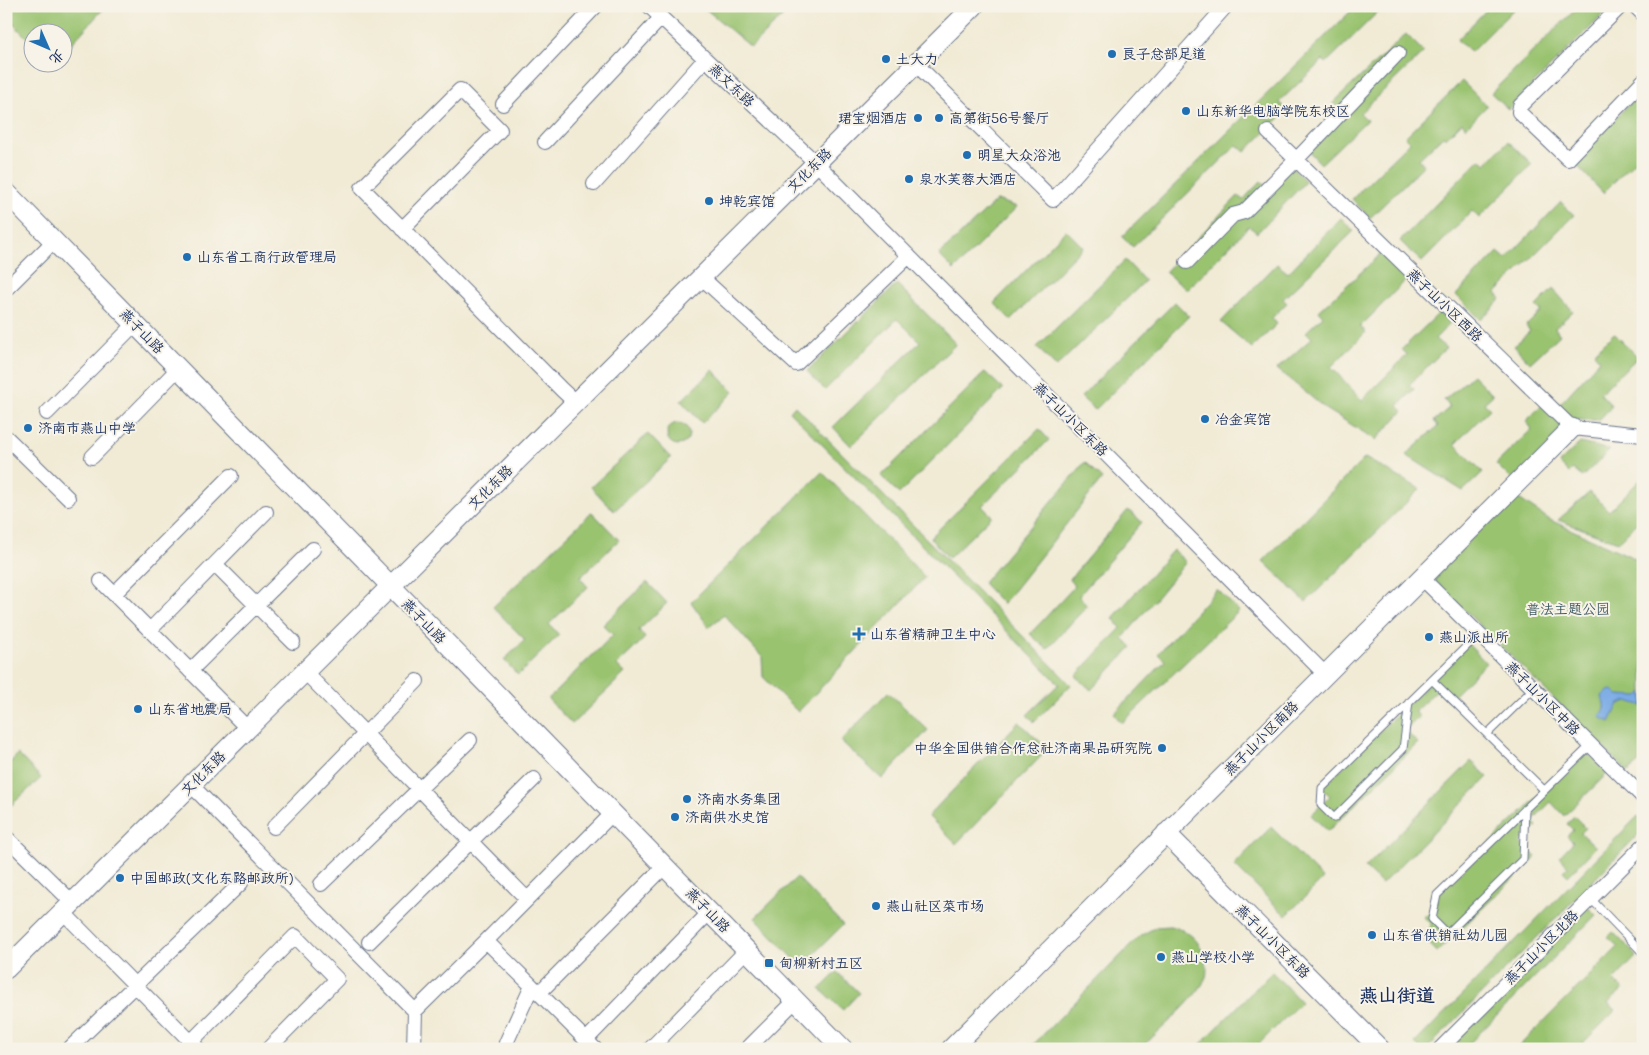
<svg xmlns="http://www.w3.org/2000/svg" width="1649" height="1055" font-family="Mali,'LXGW WenKai TC',sans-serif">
	<rect width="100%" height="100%" fill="#f7f3e8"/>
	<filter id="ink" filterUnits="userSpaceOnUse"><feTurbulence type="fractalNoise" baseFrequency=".02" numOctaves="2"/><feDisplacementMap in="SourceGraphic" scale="10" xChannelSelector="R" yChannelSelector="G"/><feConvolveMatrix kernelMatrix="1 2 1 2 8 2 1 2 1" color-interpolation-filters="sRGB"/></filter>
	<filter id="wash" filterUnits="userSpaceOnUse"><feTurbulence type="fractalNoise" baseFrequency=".0096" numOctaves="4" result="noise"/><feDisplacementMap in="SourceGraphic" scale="20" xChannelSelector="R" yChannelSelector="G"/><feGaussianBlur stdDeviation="1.12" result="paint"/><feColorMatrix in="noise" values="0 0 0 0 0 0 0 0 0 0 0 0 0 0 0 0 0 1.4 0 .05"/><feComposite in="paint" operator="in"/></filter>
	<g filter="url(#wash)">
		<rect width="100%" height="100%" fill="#f1ebd5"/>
		<path fill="#9ac36f" stroke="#5a7966" d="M 6,6 L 106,6 L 63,53 L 62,32 L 32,32 L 32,43 L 6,17 Z
			M 702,6 L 793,6 L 751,47 Z
			M 1356,6 L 1383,7 L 1326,63 L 1323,60 L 1279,102 L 1287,111 L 1245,152 L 1237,145 L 1133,247 L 1122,237 Z
			M 1490,6 L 1517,6 L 1471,52 L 1457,40 Z
			M 1579,6 L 1612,6 L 1508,109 L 1491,93 Z
			M 1406,34 L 1424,52 L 1360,113 L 1367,120 L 1321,164 L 1305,147 L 1338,108 L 1333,103 Z
			M 1462,81 L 1487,106 L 1466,127 L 1462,122 L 1446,138 L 1443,136 L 1419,159 L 1424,165 L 1370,218 L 1352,199 L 1410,142 L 1405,137 Z
			M 1643,90 L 1643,153 L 1603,193 L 1573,161 Z
			M 1508,141 L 1532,164 L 1479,218 L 1472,211 L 1422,262 L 1400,241 L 1480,159 L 1486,164 Z
			M 1289,164 L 1306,181 L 1257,233 L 1249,226 L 1187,290 L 1165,272 L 1238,196 L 1243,200 L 1261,181 L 1265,186 Z
			M 997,200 L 1017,207 L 954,270 L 939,255 Z
			M 1561,202 L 1574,215 L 1496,293 L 1501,299 L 1481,320 L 1456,295 L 1498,252 L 1506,259 Z
			M 1341,218 L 1354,231 L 1283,299 L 1287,303 L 1272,318 L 1277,324 L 1252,348 L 1221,322 L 1277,264 L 1288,273 Z
			M 1066,230 L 1083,247 L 1011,320 L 994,303 Z
			M 1382,253 L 1408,278 L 1360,327 L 1366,332 L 1331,367 L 1362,400 L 1407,355 L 1402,349 L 1439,313 L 1450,323 L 1435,339 L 1446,348 L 1409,385 L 1414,389 L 1398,406 L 1403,411 L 1376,440 L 1326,409 L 1277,369 L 1312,338 L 1306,332 L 1323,316 L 1319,311 Z
			M 1125,260 L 1145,281 L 1056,367 L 1037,347 Z
			M 897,284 L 956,344 L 851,446 L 833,427 L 920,342 L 897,319 L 825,390 L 807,371 Z
			M 1553,289 L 1573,311 L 1555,328 L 1560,335 L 1530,363 L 1514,346 L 1530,331 L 1526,326 L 1541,311 L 1536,306 Z
			M 1175,302 L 1189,316 L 1095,410 L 1081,397 Z
			M 1614,333 L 1638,357 L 1600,393 L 1612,406 L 1599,420 L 1573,420 L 1559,405 L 1600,360 L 1594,353 Z
			M 713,370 L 734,392 L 702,423 L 681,401 Z
			M 985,372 L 1003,389 L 899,494 L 881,476 Z
			M 1473,375 L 1493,395 L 1484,403 L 1490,409 L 1455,444 L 1483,472 L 1463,491 L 1406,455 L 1438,426 L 1434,421 L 1450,407 L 1444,400 Z
			M 1542,405 L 1566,430 L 1513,481 L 1496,464 L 1532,429 L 1526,421 Z
			M 795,406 L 1071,685 L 1034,722 L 1027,715 L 1059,684 L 790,412 Z
			M667 434a11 11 0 1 1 22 0a11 11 0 1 1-22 0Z
			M 1039,429 L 1049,440 L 982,506 L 992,516 L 949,558 L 930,538 Z
			M 648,434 L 671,458 L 614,511 L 591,487 Z
			M 1580,443 L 1610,450 L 1582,477 L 1573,469 L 1569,473 L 1559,463 Z
			M 1365,458 L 1420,489 L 1306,602 L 1263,561 Z
			M 1085,462 L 1102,479 L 1003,604 L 983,583 Z
			M 822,472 L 925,577 L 798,712 L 763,677 L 762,657 L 724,615 L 709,627 L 691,602 Z
			M 1643,477 L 1643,516 L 1618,542 L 1558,520 L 1590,492 L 1609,511 Z
			M 1516,497 L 1550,520 L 1643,562 L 1643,759 L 1628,772 L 1434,580 L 1451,557 Z
			M 1128,510 L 1142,522 L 1079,596 L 1087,606 L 1047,649 L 1030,634 L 1075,586 L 1069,580 Z
			M 592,512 L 619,540 L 580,578 L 588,587 L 549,624 L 559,635 L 518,675 L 504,660 L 525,640 L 493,607 Z
			M 1173,550 L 1186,562 L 1123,638 L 1132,647 L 1091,690 L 1076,676 L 1121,628 L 1113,618 Z
			M 647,582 L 667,603 L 639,630 L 645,638 L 617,665 L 625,673 L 572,724 L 548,699 L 613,635 L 603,625 Z
			M 1217,589 L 1239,611 L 1122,723 L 1114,714 L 1165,661 L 1158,654 Z
			M 1468,644 L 1486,663 L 1448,701 L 1437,690 L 1415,711 L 1419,717 L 1405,731 L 1418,743 L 1328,831 L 1311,815 L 1330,796 L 1322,788 Z
			M 888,692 L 928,730 L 882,779 L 841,741 Z
			M 1019,722 L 1048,749 L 956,844 L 928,816 Z
			M 1586,750 L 1608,773 L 1564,816 L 1551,802 L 1532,821 L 1537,826 L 1521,842 L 1536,857 L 1437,952 L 1421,935 L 1431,925 L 1424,917 L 1435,906 L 1430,901 Z
			M 18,754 L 41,778 L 6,810 L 6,767 Z
			M 1471,761 L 1488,777 L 1382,884 L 1365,868 Z
			M 1574,816 L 1586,828 L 1581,833 L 1596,847 L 1568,876 L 1563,871 L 1568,866 L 1559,857 L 1573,842 L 1567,836 L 1573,830 L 1567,824 Z
			M 1638,816 L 1643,820 L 1643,830 L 1427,1049 L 1421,1049 L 1415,1043 Z
			M 1271,827 L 1323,879 L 1286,916 L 1234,865 Z
			M 797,877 L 843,925 L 801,966 L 755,918 Z
			M 1587,906 L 1596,915 L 1464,1049 L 1447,1049 Z
			M 1170,926 C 1186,930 1195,936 1203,951 C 1206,957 1208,970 1206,977 C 1199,997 1157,1032 1140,1049 L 1029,1049 L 1140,936 L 1156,927 Z
			M 1613,932 L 1637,956 L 1614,980 L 1623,989 L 1608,1003 L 1616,1010 L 1577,1049 L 1516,1049 L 1618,947 L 1608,937 Z
			M 837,972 L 859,993 L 843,1010 L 820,989 Z
			M 1272,972 L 1301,1002 L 1254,1049 L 1196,1049 Z"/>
		<path fill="#7aabe5" stroke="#4a6da2" d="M 1613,690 L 1618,695 L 1639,696 L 1643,692 L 1643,706 L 1628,701 L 1619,704 L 1610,722 L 1600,717 L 1605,709 L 1602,696 L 1607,691 Z"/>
	</g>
	<g filter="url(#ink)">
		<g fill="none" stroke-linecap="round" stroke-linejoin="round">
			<defs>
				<path id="lane" d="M 1432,680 L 1544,790
					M 1409,702 L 1403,749 L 1334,818 L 1321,805 L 1322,788 L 1479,634
					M 1487,734 L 1534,688
					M 1525,809 L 1523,859 L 1447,934 L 1432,919 L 1437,895 L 1591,745
					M 1590,898 L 1643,953"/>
				<path id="street" d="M 649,6 L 816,163 L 1325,674
					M 1621,6 L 1520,106 L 1519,112 L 1568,159 L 1643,81
					M 1635,6 L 1643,14
					M 916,64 L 1053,200 L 1226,6
					M 503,104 L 596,6
					M 1268,132 L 1572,428 L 1643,435
					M 545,142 L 661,18
					M 594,184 L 705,59
					M 402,229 L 500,130 L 460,90 L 362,188 L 562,390 L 575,402
					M 1187,262 L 1233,215 L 1244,212 L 1296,160 L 1398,53
					M 701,277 L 796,364 L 909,256
					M 6,289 L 47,248
					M 47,413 L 128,331
					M 6,437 L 68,498
					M 92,457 L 172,375
					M 215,564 L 293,642
					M 1422,578 L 1643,797
					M 101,581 L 248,729
					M 114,594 L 231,476
					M 150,630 L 266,512
					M 190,671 L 313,549
					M 305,672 L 527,899
					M 191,785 L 415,1011 L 414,1049
					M 274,827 L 417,681
					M 6,837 L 73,903
					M 321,884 L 470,740
					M 63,912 L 198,1049
					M 486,941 L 532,986 L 506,1043 L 506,1049
					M 369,942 L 534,779
					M 533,987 L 595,1049
					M 539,993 L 658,873
					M 415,1011 L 486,941 L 606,820
					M 586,1040 L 703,919
					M 69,1049 L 241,883
					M 184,1049 L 295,936 L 337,979 L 268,1049
					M 650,1049 L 741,956
					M 747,1049 L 790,1006
					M 1440,1049 L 1643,846"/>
				<path id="secondary" d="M 6,192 L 843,1049
					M 1166,833 L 1380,1049
					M 6,969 L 974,6
					M 951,1049 L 1572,428"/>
			</defs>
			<use href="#lane" stroke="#667188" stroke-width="9"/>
			<use href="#street" stroke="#667188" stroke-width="16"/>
			<use href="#secondary" stroke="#667188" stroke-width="21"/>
			<use href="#lane" stroke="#fff" stroke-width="7"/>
			<use href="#street" stroke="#fff" stroke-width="14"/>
			<use href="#secondary" stroke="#fff" stroke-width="19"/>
		</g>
	</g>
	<g fill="#1f6fb2" stroke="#f7f3e8" stroke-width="2">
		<circle cx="1112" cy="54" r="5"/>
		<circle cx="886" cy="59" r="5"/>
		<circle cx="1186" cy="111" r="5"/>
		<circle cx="918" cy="118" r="5"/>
		<circle cx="939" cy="118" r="5"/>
		<circle cx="967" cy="155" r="5"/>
		<circle cx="909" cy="179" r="5"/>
		<circle cx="709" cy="201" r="5"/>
		<circle cx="187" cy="257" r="5"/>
		<circle cx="1205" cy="419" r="5"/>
		<circle cx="28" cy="428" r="5"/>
		<path d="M856.5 626.5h5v5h5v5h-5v5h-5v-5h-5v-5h5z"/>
		<circle cx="1429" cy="637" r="5"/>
		<circle cx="138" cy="709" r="5"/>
		<circle cx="1162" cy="748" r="5"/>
		<circle cx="687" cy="799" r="5"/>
		<circle cx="675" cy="817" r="5"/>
		<circle cx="120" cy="878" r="5"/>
		<circle cx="876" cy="906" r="5"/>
		<circle cx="1372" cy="935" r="5"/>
		<circle cx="1161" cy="957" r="5"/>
		<rect x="764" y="958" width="10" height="10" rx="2.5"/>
	</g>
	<g text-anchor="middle" stroke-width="4" stroke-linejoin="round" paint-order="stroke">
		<g font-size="14" fill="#1b2f5e" stroke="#f7f3e8" text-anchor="start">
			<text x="1122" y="59">良子总部足道</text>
			<text x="896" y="64">土大力</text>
			<text x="1196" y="116">山东新华电脑学院东校区</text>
			<text x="908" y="123" text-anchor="end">珺宝烟酒店</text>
			<text x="949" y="123">高第街56号餐厅</text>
			<text x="977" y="160">明星大众浴池</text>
			<text x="919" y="184">泉水芙蓉大酒店</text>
			<text x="719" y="206">坤乾宾馆</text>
			<text x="197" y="262">山东省工商行政管理局</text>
			<text x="1215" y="424">冶金宾馆</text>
			<text x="38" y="433">济南市燕山中学</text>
			<text x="870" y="639">山东省精神卫生中心</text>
			<text x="1439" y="642">燕山派出所</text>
			<text x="148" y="714">山东省地震局</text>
			<text x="1152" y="753" text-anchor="end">中华全国供销合作总社济南果品研究院</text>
			<text x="697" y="804">济南水务集团</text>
			<text x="685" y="822">济南供水史馆</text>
			<text x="130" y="883">中国邮政(文化东路邮政所)</text>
			<text x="886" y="911">燕山社区菜市场</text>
			<text x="1382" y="940">山东省供销社幼儿园</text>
			<text x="1171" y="962">燕山学校小学</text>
			<text x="779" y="968">甸柳新村五区</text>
		</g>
		<g font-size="14" fill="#1b2f5e" stroke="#f7f3e8">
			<text transform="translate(732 85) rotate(43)" y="5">燕文东路</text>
			<text transform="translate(809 170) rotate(-45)" y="5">文化东路</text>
			<text transform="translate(1445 305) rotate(44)" y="5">燕子山小区西路</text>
			<text transform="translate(142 331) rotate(46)" y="5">燕子山路</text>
			<text transform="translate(1071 419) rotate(45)" y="5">燕子山小区东路</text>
			<text transform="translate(490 487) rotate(-45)" y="5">文化东路</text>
			<text transform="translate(424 621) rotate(46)" y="5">燕子山路</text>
			<text transform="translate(1543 698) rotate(45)" y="5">燕子山小区中路</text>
			<text transform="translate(1261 738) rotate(-45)" y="5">燕子山小区南路</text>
			<text transform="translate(203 773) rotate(-45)" y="5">文化东路</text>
			<text transform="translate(708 910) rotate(46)" y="5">燕子山路</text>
			<text transform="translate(1273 941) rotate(45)" y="5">燕子山小区东路</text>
			<text transform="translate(1541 947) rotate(-45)" y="5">燕子山小区北路</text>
		</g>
		<g font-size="14" fill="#415b63" stroke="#f7f3e8">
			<text x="1568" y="614">普法主题公园</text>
		</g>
		<g font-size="19" font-weight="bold" fill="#1b2f5e" stroke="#f7f3e8">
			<text x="1397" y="1002">燕山街道</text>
		</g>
	</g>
	<rect width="1649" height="1055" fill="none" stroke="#f7f3e8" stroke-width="25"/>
	<g transform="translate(48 48) rotate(135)"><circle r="24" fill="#f7f3e8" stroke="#9fa5b1"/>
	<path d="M0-4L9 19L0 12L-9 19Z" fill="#1f6fb2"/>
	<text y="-8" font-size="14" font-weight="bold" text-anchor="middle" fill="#1b2f5e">北</text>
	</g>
</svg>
